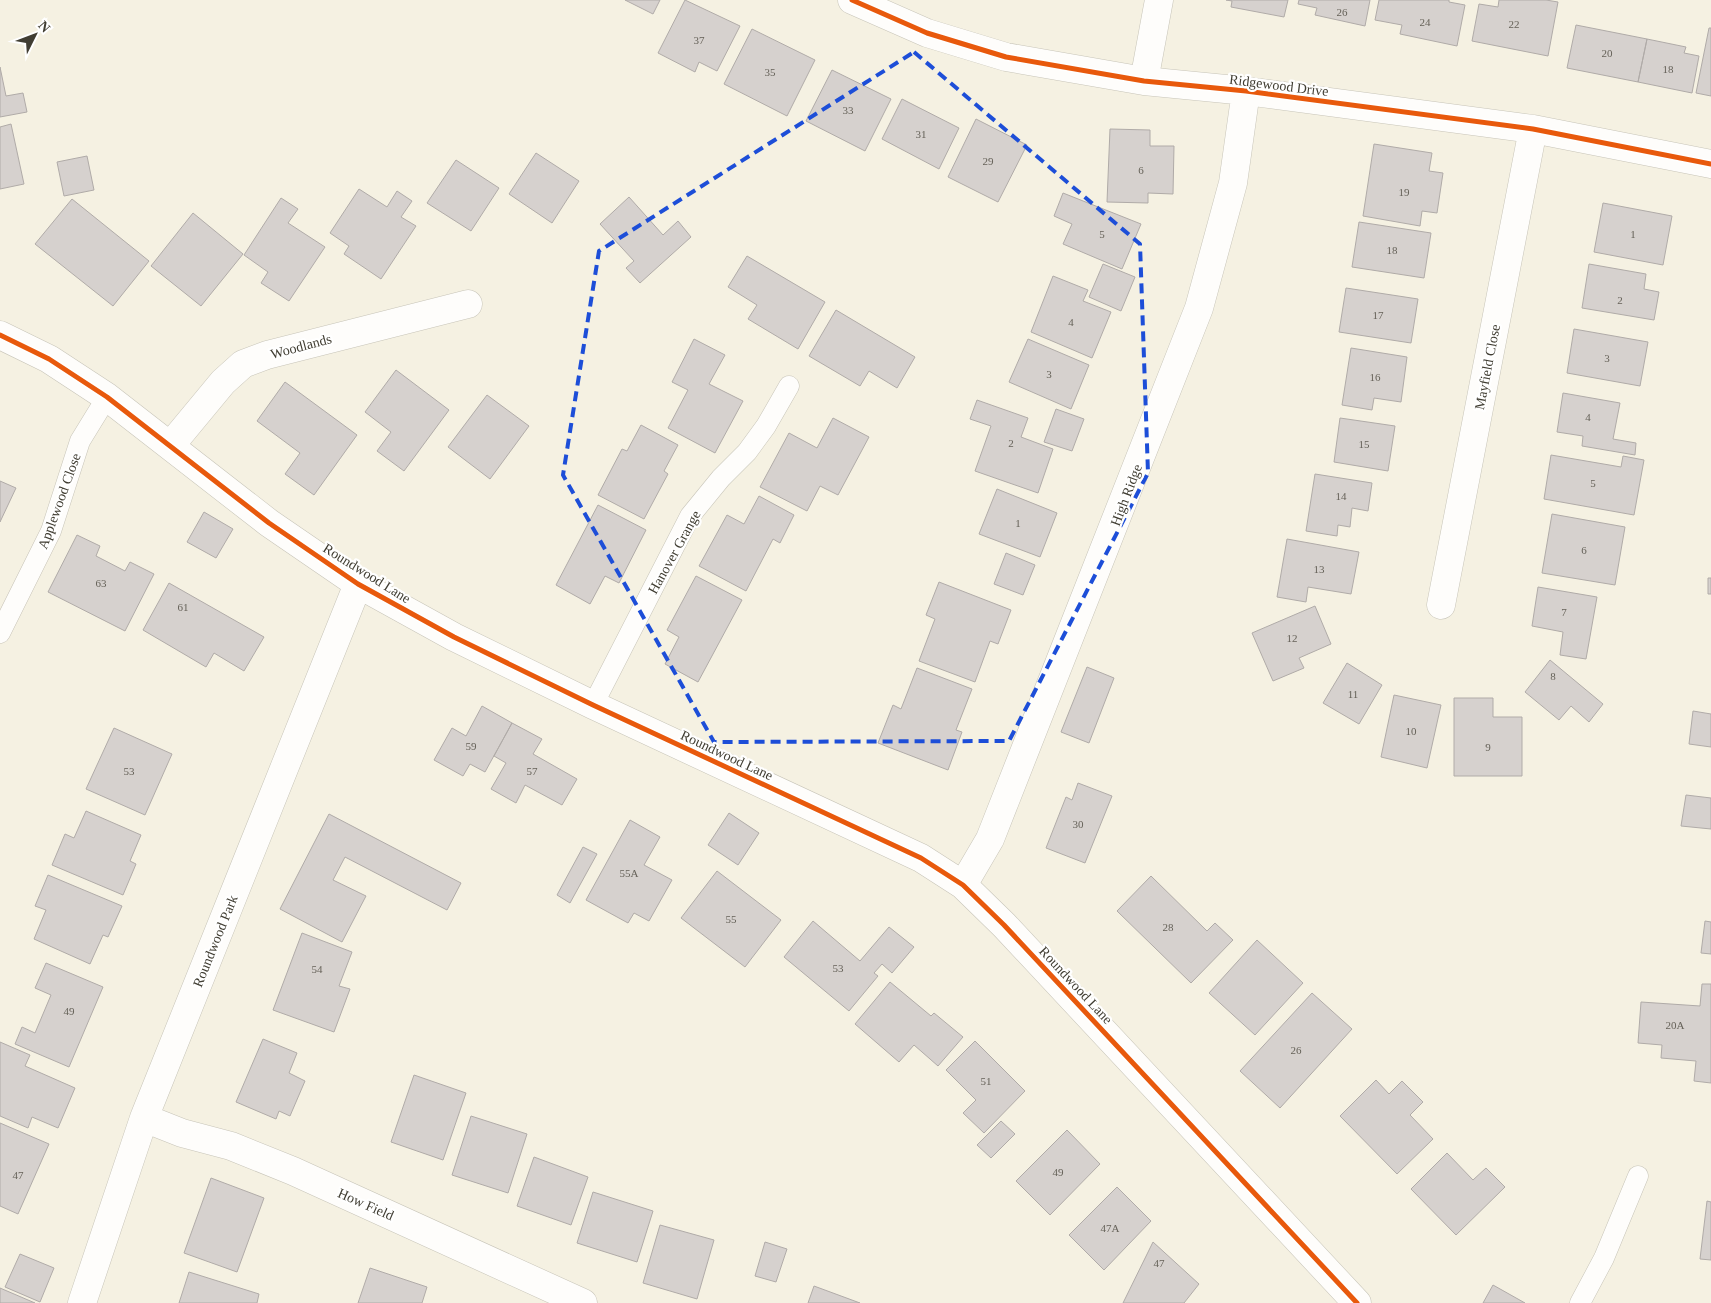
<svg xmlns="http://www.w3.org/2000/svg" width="1711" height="1303" font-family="Georgia,serif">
	<rect width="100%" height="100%" fill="#f5f1e2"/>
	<path fill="#d6d1ce" stroke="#b0aba8" d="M 625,0 L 660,0 L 653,14 Z
		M 685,0 L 740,26 L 717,71 L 699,62 L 695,72 L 658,53 Z
		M 1226,0 L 1288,0 L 1284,17 L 1231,7 L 1232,1 Z
		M 1299,0 L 1370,0 L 1365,26 L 1315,15 L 1317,8 L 1298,4 Z
		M 1379,0 L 1449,0 L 1449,2 L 1465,5 L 1457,46 L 1400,34 L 1402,25 L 1375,20 Z
		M 1499,0 L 1546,0 L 1558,2 L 1548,56 L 1472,41 L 1479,4 L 1498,7 Z
		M 1576,25 L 1647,39 L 1638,82 L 1567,68 Z
		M 1709,28 L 1711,28 L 1711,96 L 1696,93 Z
		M 752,29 L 815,60 L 787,116 L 724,84 Z
		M 1647,39 L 1686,47 L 1684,53 L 1699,56 L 1692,93 L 1638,82 Z
		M 0,67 L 6,96 L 23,93 L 27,112 L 0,117 Z
		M 832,70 L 891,99 L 865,151 L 806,121 Z
		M 902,99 L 959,128 L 939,169 L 882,139 Z
		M 976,119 L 1027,145 L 998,202 L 948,177 Z
		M 11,124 L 24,184 L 0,189 L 0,127 Z
		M 1110,129 L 1150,130 L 1150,146 L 1174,146 L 1173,194 L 1148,193 L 1148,203 L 1107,202 Z
		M 1374,144 L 1432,153 L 1429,171 L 1443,173 L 1437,213 L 1422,211 L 1420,226 L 1363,216 Z
		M 536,153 L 579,181 L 552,223 L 509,194 Z
		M 87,156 L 94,190 L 64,196 L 57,162 Z
		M 456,160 L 499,188 L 471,231 L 427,203 Z
		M 359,189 L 387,207 L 397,191 L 412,201 L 401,217 L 416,226 L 381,279 L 344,254 L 349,246 L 330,233 Z
		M 1063,193 L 1141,224 L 1122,269 L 1063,244 L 1072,224 L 1054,216 Z
		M 629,197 L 663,235 L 678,221 L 691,237 L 640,283 L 626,268 L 634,261 L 600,224 Z
		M 281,198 L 298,209 L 288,223 L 325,247 L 289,301 L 261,283 L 268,272 L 244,255 Z
		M 72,199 L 149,261 L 113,306 L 35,244 Z
		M 1603,203 L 1672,216 L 1663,265 L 1594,252 Z
		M 193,213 L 243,254 L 201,306 L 151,266 Z
		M 1359,222 L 1431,233 L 1424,278 L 1352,267 Z
		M 747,256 L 825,302 L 798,349 L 748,319 L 757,305 L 728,287 Z
		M 1103,264 L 1135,277 L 1121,311 L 1089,297 Z
		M 1589,264 L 1646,274 L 1644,289 L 1659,292 L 1654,320 L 1582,308 Z
		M 1053,276 L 1088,290 L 1083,301 L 1111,312 L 1092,358 L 1031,332 Z
		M 1346,288 L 1418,299 L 1411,343 L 1339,332 Z
		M 836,310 L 915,357 L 897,388 L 869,371 L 860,386 L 809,356 Z
		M 1574,329 L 1648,342 L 1640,386 L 1567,373 Z
		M 694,339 L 725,355 L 709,384 L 743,401 L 715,453 L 668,428 L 688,390 L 672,382 Z
		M 1028,339 L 1089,365 L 1071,409 L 1009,382 Z
		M 1351,348 L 1407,357 L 1401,402 L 1374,398 L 1372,410 L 1342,405 Z
		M 396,370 L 449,410 L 404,471 L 377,451 L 391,432 L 365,412 Z
		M 285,382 L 357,435 L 314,495 L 285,474 L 300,453 L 257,421 Z
		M 1563,393 L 1620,403 L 1613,439 L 1636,443 L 1635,455 L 1582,446 L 1583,436 L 1557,432 Z
		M 487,395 L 529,426 L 490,479 L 448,447 Z
		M 977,400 L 1028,418 L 1021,437 L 1053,449 L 1038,493 L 975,471 L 991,426 L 970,419 Z
		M 1056,409 L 1084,419 L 1072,451 L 1044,442 Z
		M 833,418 L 869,437 L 838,495 L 820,486 L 807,511 L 760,487 L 789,433 L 817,448 Z
		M 1340,418 L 1395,426 L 1388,471 L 1334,462 Z
		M 641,425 L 678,445 L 664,471 L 668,474 L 644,519 L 598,495 L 622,449 L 627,451 Z
		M 1551,455 L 1621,467 L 1623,456 L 1644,460 L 1634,515 L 1544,499 Z
		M 1315,474 L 1372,483 L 1368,511 L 1352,508 L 1350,527 L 1338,525 L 1337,536 L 1306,531 Z
		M 0,481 L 16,488 L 0,522 Z
		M 997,489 L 1057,513 L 1040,557 L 979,534 Z
		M 759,496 L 794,515 L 780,543 L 773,539 L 746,591 L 699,566 L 727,515 L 744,524 Z
		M 598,505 L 646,530 L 619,583 L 605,576 L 590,604 L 556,585 Z
		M 204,512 L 233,529 L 216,558 L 187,542 Z
		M 1552,514 L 1625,527 L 1615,585 L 1542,573 Z
		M 77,535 L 100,546 L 96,556 L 125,571 L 130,562 L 154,574 L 125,631 L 48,592 Z
		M 1287,539 L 1359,552 L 1351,594 L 1308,587 L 1306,602 L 1277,597 Z
		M 1006,553 L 1035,565 L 1023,595 L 994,584 Z
		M 696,576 L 742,600 L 698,682 L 665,664 L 679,637 L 667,630 Z
		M 1708,578 L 1711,578 L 1711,594 L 1708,594 Z
		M 939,582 L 1011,610 L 998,644 L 990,641 L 975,682 L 919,661 L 935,619 L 926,615 Z
		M 169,583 L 264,637 L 244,671 L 214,653 L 206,667 L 143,630 Z
		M 1538,587 L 1597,597 L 1586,659 L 1560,655 L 1563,632 L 1532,626 Z
		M 1315,606 L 1331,644 L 1299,658 L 1304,668 L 1273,681 L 1252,633 Z
		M 1550,660 L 1603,704 L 1589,722 L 1571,706 L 1559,720 L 1525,692 Z
		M 1347,663 L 1382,685 L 1359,724 L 1323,703 Z
		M 1087,667 L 1114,678 L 1089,743 L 1061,732 Z
		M 917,668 L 972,689 L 956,730 L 962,732 L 948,770 L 878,743 L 893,705 L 901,709 Z
		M 1394,695 L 1441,705 L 1427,768 L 1381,757 Z
		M 1454,698 L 1493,698 L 1493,717 L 1522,717 L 1522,776 L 1454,776 Z
		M 482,706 L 512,723 L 485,772 L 470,764 L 463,776 L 434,760 L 452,728 L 466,736 Z
		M 1693,711 L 1711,714 L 1711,747 L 1689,744 Z
		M 512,723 L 542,739 L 533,754 L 577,779 L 562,805 L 525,785 L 516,803 L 491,789 L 506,763 L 494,756 Z
		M 114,728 L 172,754 L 145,815 L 86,789 Z
		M 1078,783 L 1112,796 L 1085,863 L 1046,848 L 1066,797 L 1072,800 Z
		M 1686,795 L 1711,798 L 1711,829 L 1681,826 Z
		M 86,811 L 141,835 L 130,861 L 136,864 L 123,895 L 52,865 L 65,834 L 74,838 Z
		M 729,813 L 759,833 L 738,865 L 708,845 Z
		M 329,814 L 461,883 L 447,910 L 345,857 L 333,880 L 366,896 L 342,942 L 280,909 Z
		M 630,820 L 660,837 L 644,865 L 672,880 L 649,921 L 634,913 L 628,923 L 586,900 Z
		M 583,847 L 597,854 L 570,903 L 557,895 Z
		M 717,871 L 781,920 L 745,967 L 681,918 Z
		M 48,875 L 122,906 L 108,937 L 103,935 L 90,964 L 34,939 L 46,910 L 35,906 Z
		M 1151,876 L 1207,931 L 1215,923 L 1233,940 L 1191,983 L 1117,911 Z
		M 813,921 L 860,961 L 889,927 L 914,947 L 892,973 L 882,964 L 874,973 L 878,976 L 849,1011 L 784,957 Z
		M 1705,921 L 1711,922 L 1711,954 L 1701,953 Z
		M 302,933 L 352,952 L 339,986 L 350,989 L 334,1032 L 273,1010 Z
		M 1257,940 L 1303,983 L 1255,1035 L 1209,993 Z
		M 46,963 L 103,987 L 69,1067 L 15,1044 L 22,1027 L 35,1033 L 51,995 L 35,988 Z
		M 890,982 L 931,1016 L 934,1013 L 963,1037 L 938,1066 L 914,1045 L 899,1062 L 855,1024 Z
		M 1702,984 L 1711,984 L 1711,1083 L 1694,1081 L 1696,1061 L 1661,1058 L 1662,1045 L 1638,1043 L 1641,1002 L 1700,1006 Z
		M 1312,993 L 1352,1029 L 1280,1108 L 1240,1071 Z
		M 263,1039 L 297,1053 L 289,1073 L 305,1081 L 290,1116 L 279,1111 L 276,1119 L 236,1102 Z
		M 975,1041 L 1025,1091 L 984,1133 L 963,1113 L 976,1100 L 946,1070 Z
		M 0,1042 L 30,1055 L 25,1066 L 75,1088 L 58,1128 L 32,1117 L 28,1128 L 0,1116 Z
		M 414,1075 L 466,1093 L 443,1160 L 391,1142 Z
		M 1376,1080 L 1389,1094 L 1402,1081 L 1423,1102 L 1410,1115 L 1433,1139 L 1397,1174 L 1340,1116 Z
		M 471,1116 L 527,1134 L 508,1193 L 452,1175 Z
		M 1001,1121 L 1015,1134 L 991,1158 L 977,1145 Z
		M 0,1123 L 49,1144 L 18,1214 L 0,1206 Z
		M 1067,1130 L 1100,1164 L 1050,1215 L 1016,1181 Z
		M 1447,1153 L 1473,1180 L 1486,1168 L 1505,1187 L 1456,1235 L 1411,1189 Z
		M 534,1157 L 588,1177 L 571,1225 L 517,1206 Z
		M 211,1178 L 264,1198 L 237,1272 L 184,1253 Z
		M 1117,1187 L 1151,1221 L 1104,1270 L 1069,1235 Z
		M 593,1192 L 653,1211 L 637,1262 L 577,1243 Z
		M 1707,1201 L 1711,1202 L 1711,1260 L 1700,1259 Z
		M 660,1225 L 714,1240 L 697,1299 L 643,1283 Z
		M 765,1242 L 787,1249 L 776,1282 L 755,1276 Z
		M 1153,1242 L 1199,1284 L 1184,1303 L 1123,1303 Z
		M 20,1254 L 54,1268 L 40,1302 L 5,1287 Z
		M 370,1268 L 427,1287 L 422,1303 L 358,1303 Z
		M 189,1272 L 259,1294 L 257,1303 L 179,1303 Z
		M 1493,1285 L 1525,1303 L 1483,1303 Z
		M 814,1286 L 860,1303 L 808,1303 Z
		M 0,1288 L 35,1303 L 0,1303 Z"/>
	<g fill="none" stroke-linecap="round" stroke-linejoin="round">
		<defs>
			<path id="service" d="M 0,633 L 51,531 L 80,441 L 107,397
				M 593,705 L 690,516 L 721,478 L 747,452 L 766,426 L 789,386
				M 1580,1303 L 1604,1258 L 1638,1176"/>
			<path id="minor" d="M 852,0 L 927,33 L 1006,57 L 1144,81 L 1246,91 L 1533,129 L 1711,164
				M 1144,81 L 1159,0
				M 0,335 L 49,359 L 107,397 L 269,523 L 358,584 L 454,637 L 593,705 L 921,858 L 963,885 L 1004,925 L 1357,1303
				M 170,446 L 223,382 L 243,364 L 267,355 L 468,304
				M 1441,605 L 1533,129
				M 963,885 L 990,839 L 1199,308 L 1233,183 L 1246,91
				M 144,1118 L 182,1133 L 231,1146 L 293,1171 L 583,1303
				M 82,1303 L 144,1118 L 358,584"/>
		</defs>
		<use href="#service" stroke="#c7c4b8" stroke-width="21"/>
		<use href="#minor" stroke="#c7c4b8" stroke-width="29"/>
		<use href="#service" stroke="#fefdfb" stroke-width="20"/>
		<use href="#minor" stroke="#fefdfb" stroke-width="28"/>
		<defs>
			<path id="cycleway" d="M 852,0 L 927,33 L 1006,57 L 1144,81 L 1246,91 L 1533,129 L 1711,164
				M 0,335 L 49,359 L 107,397 L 269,523 L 358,584 L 454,637 L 593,705 L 921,858 L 963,885 L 1004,925 L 1357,1303"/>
		</defs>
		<use href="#cycleway" stroke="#fff" stroke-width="8"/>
		<use href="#cycleway" stroke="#e8590c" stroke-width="5"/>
	</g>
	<path fill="none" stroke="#1d4ed8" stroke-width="4" stroke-dasharray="10 6" stroke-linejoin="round" d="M 914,52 L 1140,244 L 1148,473 L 1009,741 L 714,742 L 563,475 L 599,251 Z"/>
	<g text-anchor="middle" stroke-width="4.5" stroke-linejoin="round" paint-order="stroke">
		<g font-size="11" fill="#666259">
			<text x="1342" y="16">26</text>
			<text x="1425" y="26">24</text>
			<text x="1514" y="28">22</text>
			<text x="699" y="44">37</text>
			<text x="1607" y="57">20</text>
			<text x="1668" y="73">18</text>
			<text x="770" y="76">35</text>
			<text x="848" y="114">33</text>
			<text x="921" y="138">31</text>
			<text x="988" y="165">29</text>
			<text x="1141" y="174">6</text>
			<text x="1404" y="196">19</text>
			<text x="1102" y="238">5</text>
			<text x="1633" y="238">1</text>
			<text x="1392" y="254">18</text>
			<text x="1620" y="304">2</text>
			<text x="1378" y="319">17</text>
			<text x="1071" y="326">4</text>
			<text x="1607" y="362">3</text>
			<text x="1049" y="378">3</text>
			<text x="1375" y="381">16</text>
			<text x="1588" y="421">4</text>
			<text x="1011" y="447">2</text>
			<text x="1364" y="448">15</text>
			<text x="1593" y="487">5</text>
			<text x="1341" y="500">14</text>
			<text x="1018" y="527">1</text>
			<text x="1584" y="554">6</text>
			<text x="1319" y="573">13</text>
			<text x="101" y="587">63</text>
			<text x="183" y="611">61</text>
			<text x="1564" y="616">7</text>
			<text x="1292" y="642">12</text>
			<text x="1553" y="680">8</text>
			<text x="1353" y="698">11</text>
			<text x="1411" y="735">10</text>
			<text x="471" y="750">59</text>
			<text x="1488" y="751">9</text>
			<text x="129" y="775">53</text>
			<text x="532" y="775">57</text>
			<text x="1078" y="828">30</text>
			<text x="629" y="877">55A</text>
			<text x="731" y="923">55</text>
			<text x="1168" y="931">28</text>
			<text x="838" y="972">53</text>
			<text x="317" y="973">54</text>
			<text x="69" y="1015">49</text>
			<text x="1675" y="1029">20A</text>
			<text x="1296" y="1054">26</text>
			<text x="986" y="1085">51</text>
			<text x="1058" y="1176">49</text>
			<text x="18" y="1179">47</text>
			<text x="1110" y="1232">47A</text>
			<text x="1159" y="1267">47</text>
		</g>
		<g font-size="14" fill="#403d32" stroke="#fff">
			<text transform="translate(1279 85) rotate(7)" y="5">Ridgewood Drive</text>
			<text transform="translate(301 346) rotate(-15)" y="5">Woodlands</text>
			<text transform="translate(1487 367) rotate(-79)" y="5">Mayfield Close</text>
			<text transform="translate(1126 495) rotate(-69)" y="5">High Ridge</text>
			<text transform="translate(59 501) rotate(-70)" y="5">Applewood Close</text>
			<text transform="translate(674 552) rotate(-61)" y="5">Hanover Grange</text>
			<text transform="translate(367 573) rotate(32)" y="5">Roundwood Lane</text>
			<text transform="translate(727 755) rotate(25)" y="5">Roundwood Lane</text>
			<text transform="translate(215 941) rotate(-68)" y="5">Roundwood Park</text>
			<text transform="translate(1076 985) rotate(47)" y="5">Roundwood Lane</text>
			<text transform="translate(366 1204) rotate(24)" y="5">How Field</text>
		</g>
	</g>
	<g transform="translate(35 35) rotate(48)" stroke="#ffffff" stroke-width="4" paint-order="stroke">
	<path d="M0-4L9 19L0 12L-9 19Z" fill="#403d32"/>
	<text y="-8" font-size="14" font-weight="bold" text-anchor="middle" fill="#403d32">N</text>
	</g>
</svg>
